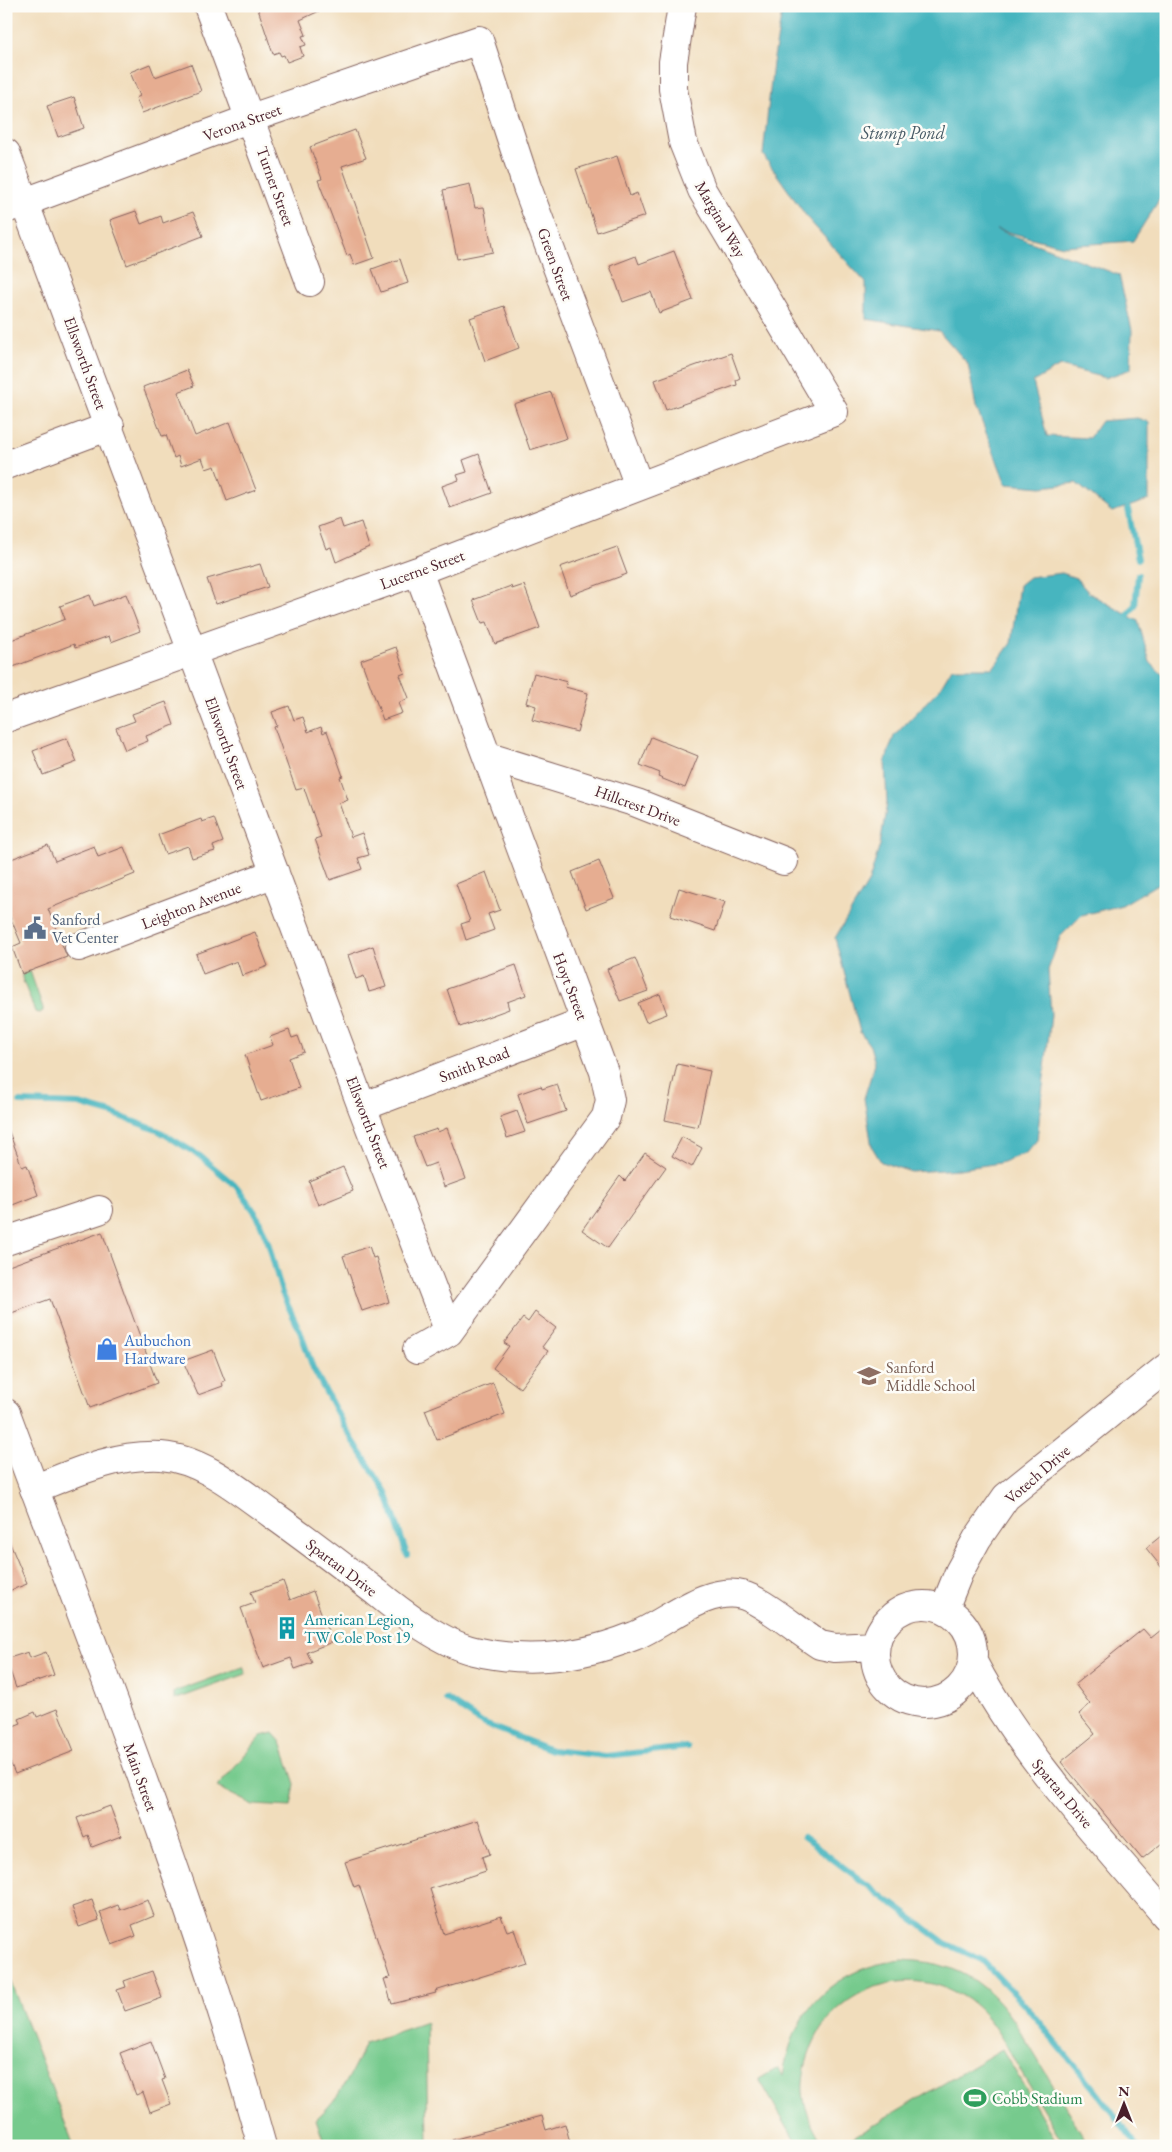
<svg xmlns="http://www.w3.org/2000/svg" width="1172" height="2152" font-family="'EB Garamond',serif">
	<rect width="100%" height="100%" fill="#fdfcf7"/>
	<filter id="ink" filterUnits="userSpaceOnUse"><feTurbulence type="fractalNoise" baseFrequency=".02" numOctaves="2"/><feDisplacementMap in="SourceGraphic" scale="10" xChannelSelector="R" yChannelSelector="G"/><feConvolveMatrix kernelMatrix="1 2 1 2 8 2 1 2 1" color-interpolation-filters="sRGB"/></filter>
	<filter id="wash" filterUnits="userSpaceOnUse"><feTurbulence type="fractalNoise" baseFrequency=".0096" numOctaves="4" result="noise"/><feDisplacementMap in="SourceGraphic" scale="20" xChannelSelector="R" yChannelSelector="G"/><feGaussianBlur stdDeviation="1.12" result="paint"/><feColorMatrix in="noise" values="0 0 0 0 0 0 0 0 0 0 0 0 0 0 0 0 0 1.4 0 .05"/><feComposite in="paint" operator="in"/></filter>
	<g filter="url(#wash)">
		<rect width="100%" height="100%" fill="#f1ddbc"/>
		<path fill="#76ca8d" stroke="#60745c" d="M 30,971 L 43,1008 L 43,1011 L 40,1013 L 35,1012 L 22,978 L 22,974 Z
			M 243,1667 L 246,1674 L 174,1700 L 174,1692 Z
			M 273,1733 L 281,1742 L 295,1784 L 291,1807 L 253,1805 L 217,1787 L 261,1736 Z
			M 901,1960 C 978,1962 1002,2000 1038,2060 C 1055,2089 1072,2117 1089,2146 L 1065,2146 C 1051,2122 1036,2098 1022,2074 C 1006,2046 991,2013 962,1996 C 905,1962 831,1990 810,2052 C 805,2065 802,2079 803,2093 C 805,2112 814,2129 824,2146 L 798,2146 L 759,2079 L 778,2068 L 783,2076 C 793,2009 833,1968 901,1960 Z
			M 6,1970 L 74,2146 L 6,2146 Z
			M 426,2022 L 428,2144 L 325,2146 L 316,2119 C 340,2098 353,2072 365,2043 Z
			M 1002,2049 L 1059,2146 L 838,2146 Z"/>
		<path fill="#46b5bf" stroke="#486a75" d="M 783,6 L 1166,6 L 1166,189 L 1133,241 L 1063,246 L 996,229 L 1119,275 L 1132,330 L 1131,369 L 1105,378 L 1060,366 L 1033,382 L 1047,436 L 1089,438 L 1101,421 L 1137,418 L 1149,422 L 1149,500 L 1112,512 L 1076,483 L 1042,487 L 1006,484 L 976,407 L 968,364 L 939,331 L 866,319 L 866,283 L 809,220 L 763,155 L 773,63 Z
			M 1062,573 L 1076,578 L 1089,593 L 1138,621 L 1150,662 L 1166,678 L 1166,879 L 1122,905 L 1082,915 L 1060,937 L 1048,970 L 1051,1015 L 1037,1140 L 1026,1153 L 1000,1163 L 959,1169 L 911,1172 L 881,1162 L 872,1147 L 864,1098 L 875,1063 L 870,1046 L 860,1032 L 835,938 L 869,881 L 880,845 L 887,803 L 885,762 L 894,736 L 940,688 L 952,668 L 993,668 L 1011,643 L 1019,585 L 1029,577 Z"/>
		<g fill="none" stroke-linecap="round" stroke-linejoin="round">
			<path stroke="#46b5bf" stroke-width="6" d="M 1128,509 L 1138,559
				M 1128,615 L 1135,606 L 1138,575
				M 20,1102 L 79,1104 L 111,1113 L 159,1131 L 200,1156 L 237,1187 L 257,1215 L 268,1242 L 282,1293 L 300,1331 L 313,1368 L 344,1426 L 386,1492 L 407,1555
				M 446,1699 L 482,1723 L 551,1750 L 606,1756 L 687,1747
				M 803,1837 L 945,1943 L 982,1960 L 1024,2004 L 1099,2095 L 1137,2146"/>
		</g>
		<g id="blocks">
			<path fill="#e6ad91" d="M 257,6 L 330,6 L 300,20 L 306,35 L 302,36 L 306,45 L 300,47 L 303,56 L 287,62 L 284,55 L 281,56 L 279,52 L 273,54 Z
				M 150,64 L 155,77 L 191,64 L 201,91 L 142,113 L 136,98 L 140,96 L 130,72 Z
				M 74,97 L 84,128 L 58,137 L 47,106 Z
				M 355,130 L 366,158 L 342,166 L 374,258 L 354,265 L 350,254 L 347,256 L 326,201 L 318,180 L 322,179 L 310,147 Z
				M 617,156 L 630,196 L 637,193 L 645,216 L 597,232 L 576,169 Z
				M 470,184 L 475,208 L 484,207 L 493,252 L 457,259 L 443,190 Z
				M 136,211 L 141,224 L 161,216 L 163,223 L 193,212 L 203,236 L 127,265 L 110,220 Z
				M 674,251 L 693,300 L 659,313 L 651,292 L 623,302 L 610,266 L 636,256 L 639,264 Z
				M 400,259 L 408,283 L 381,292 L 372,269 Z
				M 504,306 L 519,348 L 485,361 L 470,318 Z
				M 731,353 L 740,378 L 736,380 L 737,385 L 666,410 L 655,380 Z
				M 187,370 L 194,386 L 178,392 L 195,436 L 230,422 L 256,490 L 227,501 L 215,466 L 206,469 L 202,458 L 181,466 L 178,456 L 174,458 L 166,435 L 162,436 L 143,387 Z
				M 551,392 L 567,438 L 530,450 L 514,404 Z
				M 479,454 L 492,493 L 450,508 L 442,486 L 459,480 L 457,475 L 467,472 L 463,460 Z
				M 340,519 L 343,528 L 361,522 L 369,547 L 336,562 L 331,547 L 326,549 L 318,527 Z
				M 617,547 L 627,574 L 570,595 L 560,567 Z
				M 260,564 L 268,587 L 216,604 L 207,579 Z
				M 524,585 L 540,628 L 495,644 L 487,622 L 482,623 L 473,600 L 511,586 L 512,589 Z
				M 126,594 L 140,631 L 111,642 L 109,636 L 75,648 L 74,644 L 13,667 L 6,651 L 6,642 L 65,619 L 60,606 L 90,595 L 94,606 Z
				M 396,647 L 405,673 L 400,675 L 409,698 L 398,703 L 402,713 L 383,720 L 361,660 Z
				M 534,673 L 567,682 L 565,687 L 588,693 L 577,732 L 532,720 L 536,706 L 526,703 Z
				M 166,702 L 174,725 L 146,736 L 148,741 L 125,750 L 116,728 L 135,721 L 132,714 Z
				M 289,706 L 294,720 L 303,717 L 308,732 L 321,727 L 323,733 L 327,731 L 343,776 L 340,777 L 348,800 L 339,803 L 351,837 L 362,833 L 369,855 L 358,858 L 362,869 L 330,880 L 315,839 L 321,837 L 304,788 L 296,790 L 274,727 L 277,726 L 272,712 Z
				M 651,737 L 698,756 L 685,788 L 658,777 L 660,773 L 640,765 Z
				M 67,738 L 77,762 L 43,775 L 33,751 Z
				M 214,818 L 223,842 L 213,846 L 215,851 L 192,858 L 188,846 L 165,854 L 158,835 L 201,819 L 202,822 Z
				M 48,845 L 55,861 L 94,846 L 98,857 L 124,847 L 135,874 L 48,909 L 67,957 L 22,974 L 12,947 L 21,943 L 6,907 L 6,861 Z
				M 599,861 L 614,898 L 586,909 L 572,872 Z
				M 486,872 L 500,910 L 488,914 L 494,930 L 466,940 L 461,924 L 470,921 L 456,884 Z
				M 679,888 L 725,902 L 715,931 L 670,916 Z
				M 255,932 L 268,966 L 242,976 L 237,961 L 203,974 L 196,954 Z
				M 373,946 L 386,987 L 369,992 L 364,976 L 356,979 L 348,955 Z
				M 635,958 L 648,991 L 620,1001 L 607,969 Z
				M 516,965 L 526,995 L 507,1002 L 509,1009 L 460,1027 L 447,989 Z
				M 660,994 L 667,1014 L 646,1022 L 638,1003 Z
				M 289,1030 L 292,1038 L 298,1036 L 304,1052 L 289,1058 L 299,1088 L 261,1101 L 245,1055 L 273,1045 L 270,1037 Z
				M 677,1064 L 710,1071 L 698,1127 L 665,1120 Z
				M 557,1084 L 566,1111 L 528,1124 L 518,1094 L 541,1086 L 542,1089 Z
				M 517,1111 L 525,1132 L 507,1138 L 500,1117 Z
				M 447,1128 L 466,1179 L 444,1187 L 436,1163 L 425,1167 L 413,1137 L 437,1129 L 438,1132 Z
				M 6,1129 L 8,1129 L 22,1167 L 27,1165 L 38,1195 L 10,1206 L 6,1195 Z
				M 682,1137 L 702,1148 L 692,1167 L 672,1156 Z
				M 645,1153 L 666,1167 L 608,1248 L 582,1230 L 620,1176 L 625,1181 Z
				M 343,1167 L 353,1191 L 318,1205 L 309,1181 Z
				M 102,1232 L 157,1383 L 90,1408 L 50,1299 L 6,1315 L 6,1267 Z
				M 369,1246 L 373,1258 L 376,1257 L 389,1302 L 362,1311 L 343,1256 Z
				M 535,1312 L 556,1328 L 542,1347 L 548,1351 L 520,1388 L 493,1368 L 509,1346 L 504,1343 L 523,1318 L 528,1322 Z
				M 213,1350 L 225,1381 L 222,1382 L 223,1386 L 198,1395 L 183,1361 Z
				M 493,1383 L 505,1414 L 437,1440 L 425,1410 Z
				M 1166,1532 L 1166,1573 L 1146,1548 Z
				M 6,1534 L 27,1584 L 6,1592 Z
				M 283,1581 L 290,1600 L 313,1591 L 332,1642 L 307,1652 L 312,1663 L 295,1669 L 291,1658 L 263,1668 L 241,1608 L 255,1603 L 251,1592 Z
				M 1166,1626 L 1166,1840 L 1142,1859 L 1061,1762 L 1095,1734 L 1079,1714 L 1090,1704 L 1075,1684 L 1143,1629 L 1151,1638 Z
				M 28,1652 L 30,1658 L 46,1652 L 54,1675 L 16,1688 L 6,1659 Z
				M 57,1709 L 74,1751 L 15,1774 L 6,1752 L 6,1729 L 21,1723 L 19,1719 L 35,1712 L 37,1717 Z
				M 110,1806 L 121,1836 L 92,1847 L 88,1835 L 84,1837 L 77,1818 Z
				M 478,1820 L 490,1854 L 482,1857 L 486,1871 L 430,1889 L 444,1934 L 501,1916 L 507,1931 L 514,1929 L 525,1963 L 435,1991 L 436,1993 L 392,2004 L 384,1979 L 390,1978 L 359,1885 L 354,1887 L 345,1862 Z
				M 92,1900 L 99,1920 L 79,1927 L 72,1907 Z
				M 148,1900 L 154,1916 L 132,1925 L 136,1936 L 112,1945 L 100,1912 L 118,1905 L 120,1910 Z
				M 152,1971 L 162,1998 L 125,2011 L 117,1990 L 126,1987 L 124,1981 Z
				M 151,2041 L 165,2079 L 162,2080 L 171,2104 L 150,2112 L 143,2092 L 136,2095 L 120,2053 Z
				M 542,2116 L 546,2130 L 565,2124 L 571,2146 L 453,2146 L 452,2140 Z"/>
		</g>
	</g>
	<g filter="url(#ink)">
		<use href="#blocks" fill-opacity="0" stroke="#84625e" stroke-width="1"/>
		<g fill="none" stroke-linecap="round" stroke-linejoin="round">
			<defs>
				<path id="minor" d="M 208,6 L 310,282
					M 6,153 L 362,1107 L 449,1332
					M 6,209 L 251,118 L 479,40 L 527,187 L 639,486
					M 6,465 L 110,426
					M 6,718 L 418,571 L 834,412 L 702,190 L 683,142 L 673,89 L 673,62 L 682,6
					M 489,757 L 637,803 L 784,861
					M 79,947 L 275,873
					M 362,1107 L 585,1022
					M 6,1241 L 99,1210
					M 417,1350 L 449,1332 L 606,1117 L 610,1100 L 604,1072 L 418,571
					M 34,1489 C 76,1472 115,1454 161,1456 C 203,1459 241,1492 273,1515 C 308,1540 342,1566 376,1592 C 400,1612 443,1644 474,1651 C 528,1664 582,1657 634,1636 C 665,1624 707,1585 742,1595 C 764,1601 799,1632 820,1645 L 835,1648 L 875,1646
					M875 1654a49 49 0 1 1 98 0a49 49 0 1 1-98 0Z
					M 944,1609 L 959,1572 L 977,1539 L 1006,1497 L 1166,1368
					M 973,1662 C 1022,1756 1098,1835 1166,1916"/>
				<path id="major" d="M 6,1413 C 96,1655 193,1897 262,2146"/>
			</defs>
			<use href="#minor" stroke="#84625e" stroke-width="30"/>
			<use href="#major" stroke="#84625e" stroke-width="30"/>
			<use href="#minor" stroke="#fff" stroke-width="28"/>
			<use href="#major" stroke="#fff" stroke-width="28"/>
		</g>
	</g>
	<defs>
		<symbol id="civic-bare" viewBox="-9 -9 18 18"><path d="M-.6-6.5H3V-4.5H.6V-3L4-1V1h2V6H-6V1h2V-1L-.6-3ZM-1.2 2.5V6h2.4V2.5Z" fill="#5c6f8a" stroke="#fdfcf7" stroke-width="2.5" paint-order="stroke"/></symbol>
		<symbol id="shop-bare" viewBox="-9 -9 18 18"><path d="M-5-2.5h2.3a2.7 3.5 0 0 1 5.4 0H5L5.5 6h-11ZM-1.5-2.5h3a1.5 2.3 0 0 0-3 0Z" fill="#3f7fe0" stroke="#fdfcf7" stroke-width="2.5" paint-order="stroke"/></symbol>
		<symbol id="school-bare" viewBox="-9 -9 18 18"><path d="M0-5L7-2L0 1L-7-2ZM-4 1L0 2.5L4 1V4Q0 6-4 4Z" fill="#8d6e63" stroke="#fdfcf7" stroke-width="2.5" paint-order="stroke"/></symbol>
		<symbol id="building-bare" viewBox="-9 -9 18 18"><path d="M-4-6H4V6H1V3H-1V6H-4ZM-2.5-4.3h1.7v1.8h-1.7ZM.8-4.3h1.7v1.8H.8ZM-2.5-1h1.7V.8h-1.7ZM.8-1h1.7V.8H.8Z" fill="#0f9aa8" stroke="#fdfcf7" stroke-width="2.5" paint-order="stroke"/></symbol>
		<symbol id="stadium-bare" viewBox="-9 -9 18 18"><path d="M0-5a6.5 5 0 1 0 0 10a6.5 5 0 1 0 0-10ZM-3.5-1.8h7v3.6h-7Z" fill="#2e9e5b" stroke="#fdfcf7" stroke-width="2.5" paint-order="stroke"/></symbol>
	</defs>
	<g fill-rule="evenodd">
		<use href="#civic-bare" x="19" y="912" width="32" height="32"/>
		<use href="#shop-bare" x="91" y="1333" width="32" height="32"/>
		<use href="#school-bare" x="853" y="1360" width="32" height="32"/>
		<use href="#building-bare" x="271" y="1612" width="32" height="32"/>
		<use href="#stadium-bare" x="959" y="2082" width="32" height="32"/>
	</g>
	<g text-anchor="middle" stroke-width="5" stroke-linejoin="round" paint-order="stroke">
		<g font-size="16" fill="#4a1f2b" stroke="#fdfcf7">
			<text transform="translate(242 122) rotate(-20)" y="6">Verona Street</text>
			<text transform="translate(276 186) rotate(70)" y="6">Turner Street</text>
			<text transform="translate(721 219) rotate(60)" y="6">Marginal Way</text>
			<text transform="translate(556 264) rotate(70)" y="6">Green Street</text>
			<text transform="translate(86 363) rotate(70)" y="6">Ellsworth Street</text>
			<text transform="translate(422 569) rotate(-20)" y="6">Lucerne Street</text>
			<text transform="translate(227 743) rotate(70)" y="6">Ellsworth Street</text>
			<text transform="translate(638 805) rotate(20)" y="6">Hillcrest Drive</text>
			<text transform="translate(191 905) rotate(-21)" y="6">Leighton Avenue</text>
			<text transform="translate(571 986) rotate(69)" y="6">Hoyt Street</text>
			<text transform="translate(474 1064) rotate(-21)" y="6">Smith Road</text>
			<text transform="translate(369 1122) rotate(69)" y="6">Ellsworth Street</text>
			<text transform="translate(1037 1474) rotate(-41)" y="6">Votech Drive</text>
			<text transform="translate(342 1567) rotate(37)" y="6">Spartan Drive</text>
			<text transform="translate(141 1777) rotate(70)" y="6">Main Street</text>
			<text transform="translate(1063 1793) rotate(50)" y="6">Spartan Drive</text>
		</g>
		<g font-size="16" fill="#4e5e75" stroke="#fdfcf7" text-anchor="start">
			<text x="52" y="925">Sanford<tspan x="52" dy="18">Vet Center</tspan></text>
		</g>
		<g font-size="16" fill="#366cbe" stroke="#fdfcf7" text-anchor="start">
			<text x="124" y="1346">Aubuchon<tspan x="124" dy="18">Hardware</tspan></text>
		</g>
		<g font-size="16" fill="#785e54" stroke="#fdfcf7" text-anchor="start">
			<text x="886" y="1373">Sanford<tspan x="886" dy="18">Middle School</tspan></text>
		</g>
		<g font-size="16" fill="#0d838f" stroke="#fdfcf7" text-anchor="start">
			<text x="304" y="1625">American Legion,<tspan x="304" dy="18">TW Cole Post 19</tspan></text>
		</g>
		<g font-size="16" fill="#27864d" stroke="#fdfcf7" text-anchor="start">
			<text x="992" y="2104">Cobb Stadium</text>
		</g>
		<g font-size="18" font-style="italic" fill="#485b66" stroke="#fdfcf7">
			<text x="903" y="139">Stump Pond</text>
		</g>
	</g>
	<rect width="1172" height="2152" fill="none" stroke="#fdfcf7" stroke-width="25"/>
	<g transform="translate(1124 2104)" stroke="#fdfcf7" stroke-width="4" paint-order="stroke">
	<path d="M0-4L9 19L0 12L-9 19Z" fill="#4a1f2b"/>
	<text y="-8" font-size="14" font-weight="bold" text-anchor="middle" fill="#4a1f2b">N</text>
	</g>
</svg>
